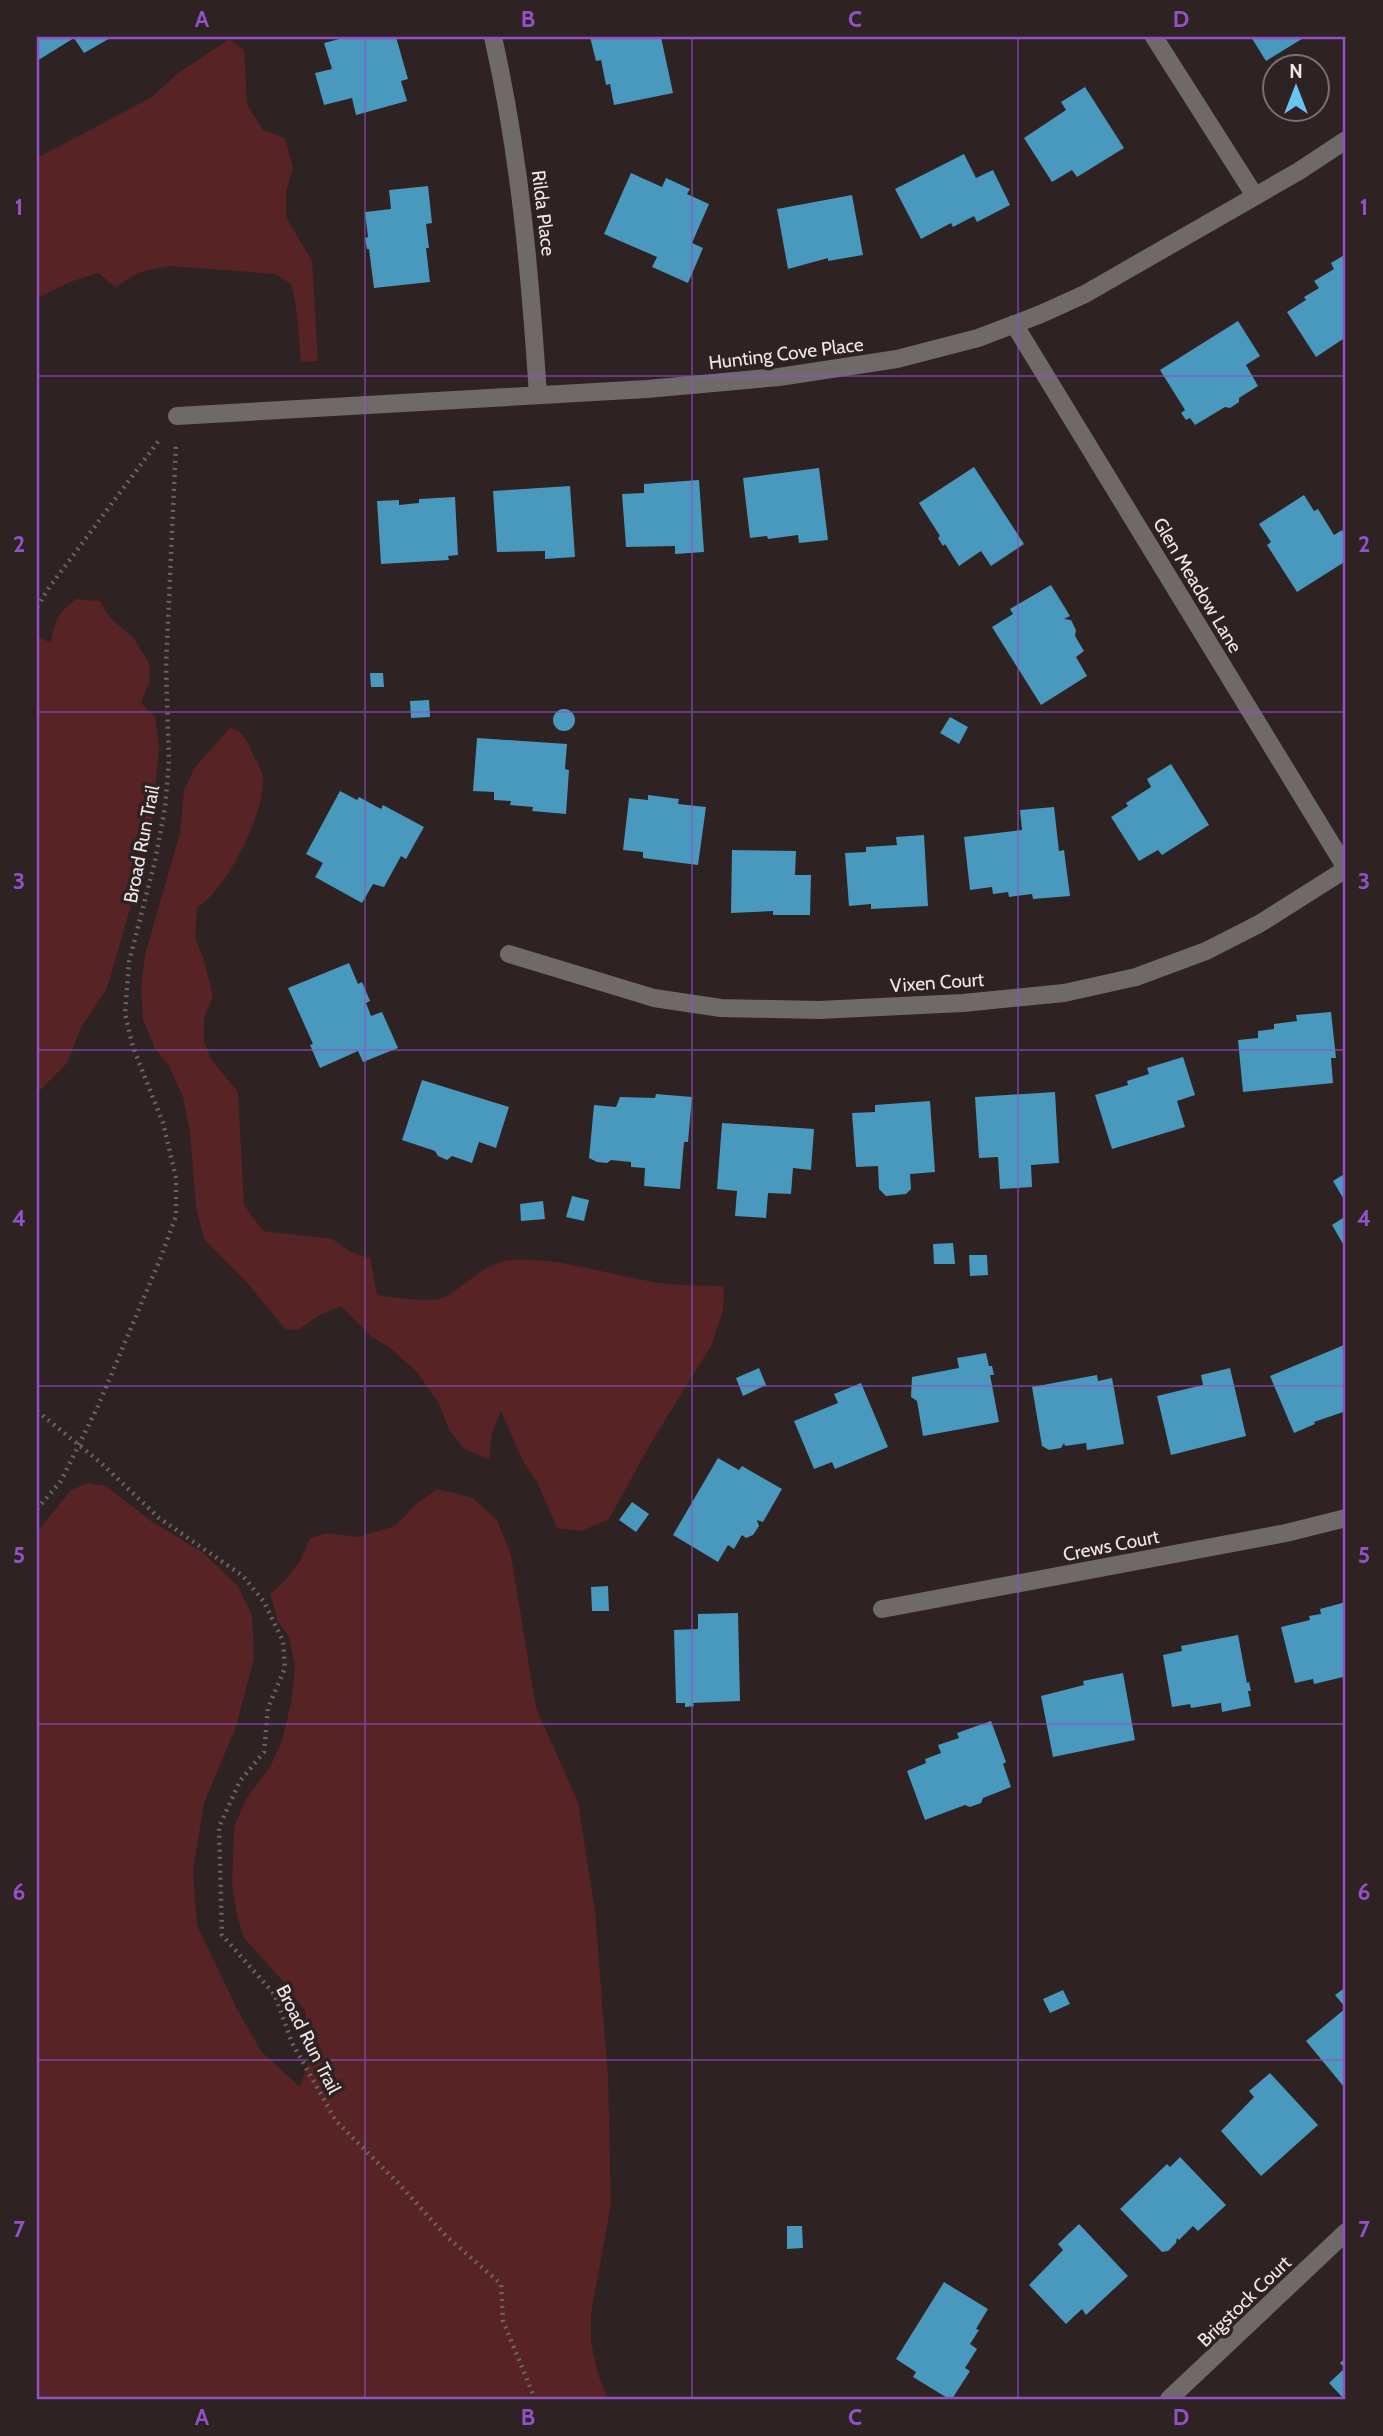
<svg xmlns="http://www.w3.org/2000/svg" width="1383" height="2436" font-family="Cabin,sans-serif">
	<rect width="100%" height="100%" fill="#2e2222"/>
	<path fill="#582324" d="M 229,39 L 244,50 L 247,104 L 263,130 L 285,138 L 293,168 L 286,192 L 286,217 L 312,261 L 318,361 L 301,362 L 296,306 L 291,284 L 275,274 L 169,266 L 140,272 L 115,287 L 98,273 L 73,281 L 37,298 L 37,158 L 152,97 L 177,74 Z
		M 76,599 L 100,601 L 109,617 L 134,638 L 149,663 L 150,680 L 141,703 L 155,717 L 159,748 L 151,837 L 107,988 L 81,1028 L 67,1063 L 37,1093 L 37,636 L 51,643 C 55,619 57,614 76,599 Z
		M 230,728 C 243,730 246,739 251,750 C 255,759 263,771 263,780 C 263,818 227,888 197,908 L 195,937 L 204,960 L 213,996 L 204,1018 L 204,1042 L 211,1059 L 238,1092 L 244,1205 L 263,1231 L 332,1239 L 351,1252 L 370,1258 L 377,1295 C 392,1297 429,1303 442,1298 C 464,1289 483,1262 512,1260 C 563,1257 610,1276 660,1283 C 681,1286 703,1285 724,1286 L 723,1311 L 711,1346 L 651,1443 L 609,1519 L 582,1531 L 557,1528 L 538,1484 L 523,1461 L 501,1411 L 492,1433 L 489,1460 L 463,1448 L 449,1430 L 439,1404 L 417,1372 L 389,1347 L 372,1337 L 341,1306 L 318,1316 L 298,1330 L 285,1329 L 250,1286 L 204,1239 L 196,1208 L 190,1133 L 183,1097 L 169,1066 L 155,1049 L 143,1019 L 141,985 L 146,951 L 180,833 L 184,790 L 195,767 Z
		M 88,1483 L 106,1486 L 151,1521 L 202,1552 L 237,1585 L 252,1615 L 254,1658 L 236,1727 L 204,1803 L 193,1870 L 197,1925 L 237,2009 L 261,2051 L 300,2087 L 312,2053 L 305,2011 L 280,1978 L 244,1938 L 237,1916 L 232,1883 L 234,1827 L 246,1799 L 270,1767 L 282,1741 L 291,1703 L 295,1666 L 289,1637 L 278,1621 L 270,1594 C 291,1576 301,1563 310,1538 L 327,1533 L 359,1537 L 395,1526 L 416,1504 L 437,1489 L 473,1498 L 497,1520 L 511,1555 L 536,1708 L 578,1802 L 595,1912 L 608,2077 L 611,2204 L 591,2314 L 591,2342 L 598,2374 L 608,2399 L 37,2399 L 37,1532 L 71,1490 Z"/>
	<path fill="#4998be" d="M 37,37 L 112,37 L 84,53 L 74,38 L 37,61 Z
		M 347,37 L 396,37 L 408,79 L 401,81 L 407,101 L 356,115 L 352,98 L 324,105 L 315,73 L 332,69 L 324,43 Z
		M 590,37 L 661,37 L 673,93 L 614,105 L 610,84 L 606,85 L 601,60 L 596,61 Z
		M 1251,37 L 1305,37 L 1266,61 Z
		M 1085,87 L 1124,148 L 1077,177 L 1072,170 L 1052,182 L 1024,138 L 1066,110 L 1061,102 Z
		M 964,154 L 976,178 L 993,170 L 1010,205 L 977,222 L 974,216 L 953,227 L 951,223 L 921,239 L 895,189 Z
		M 631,173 L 662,187 L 666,178 L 690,189 L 687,194 L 709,204 L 692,243 L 703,248 L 688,283 L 652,267 L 657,257 L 604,234 Z
		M 428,186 L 432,223 L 426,224 L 429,248 L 426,248 L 430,282 L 374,288 L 369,249 L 367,249 L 365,238 L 368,237 L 365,212 L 391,209 L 389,190 Z
		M 852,195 L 863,255 L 828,261 L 828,258 L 788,269 L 777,209 Z
		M 1346,254 L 1346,337 L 1316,357 L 1287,312 L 1306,300 L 1304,297 L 1319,288 L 1314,281 L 1334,269 L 1331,263 Z
		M 1238,321 L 1260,356 L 1246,365 L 1258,386 L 1239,398 L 1239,402 L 1230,408 L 1225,407 L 1195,425 L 1190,418 L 1186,420 L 1181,413 L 1185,410 L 1160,370 Z
		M 974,467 L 1024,544 L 991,566 L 981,551 L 959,566 L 945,544 L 943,546 L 938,538 L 940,536 L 919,503 Z
		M 819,468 L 828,540 L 799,543 L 798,535 L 768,539 L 767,536 L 750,538 L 743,478 Z
		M 699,480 L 704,552 L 675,554 L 675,546 L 626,547 L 622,494 L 644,493 L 644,484 Z
		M 570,486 L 575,557 L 545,559 L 545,551 L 497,552 L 493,491 Z
		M 1304,495 L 1314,511 L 1318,509 L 1334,535 L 1342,530 L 1346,537 L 1346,561 L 1297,592 L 1267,545 L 1271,542 L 1259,524 Z
		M 455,497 L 458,555 L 448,556 L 449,560 L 381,564 L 377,501 L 399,500 L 399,505 L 419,503 L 419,499 Z
		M 1051,585 L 1070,616 L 1064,619 L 1071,620 L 1076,630 L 1075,636 L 1084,651 L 1076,657 L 1087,676 L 1041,705 L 992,627 L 1013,614 L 1010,609 Z
		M 370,673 L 383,673 L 384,687 L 371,687 Z
		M 429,700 L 430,717 L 411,718 L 410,701 Z
		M553 720a11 11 0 1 1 22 0a11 11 0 1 1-22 0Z
		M 950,717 L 968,727 L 959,744 L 940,733 Z
		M 477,738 L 567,744 L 565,769 L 569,770 L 566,814 L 532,811 L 533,807 L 510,805 L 511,801 L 494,800 L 494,792 L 473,791 Z
		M 1171,764 L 1209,825 L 1162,855 L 1158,850 L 1139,861 L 1111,817 L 1128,806 L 1126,803 L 1151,787 L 1147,779 Z
		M 340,791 L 357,800 L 359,797 L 381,809 L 383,805 L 424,827 L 406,859 L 401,856 L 384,887 L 373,884 L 362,903 L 315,877 L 323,863 L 306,854 Z
		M 648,795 L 679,799 L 678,804 L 706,807 L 698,865 L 643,858 L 643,852 L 623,850 L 629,798 L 648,800 Z
		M 1054,807 L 1059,851 L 1064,850 L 1070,896 L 1033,899 L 1032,894 L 1009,897 L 1008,892 L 993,894 L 992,887 L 970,890 L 964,837 L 1022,830 L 1020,810 Z
		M 924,835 L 928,906 L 871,909 L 871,904 L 849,906 L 845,853 L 866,852 L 866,847 L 897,845 L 896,837 Z
		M 732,850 L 796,851 L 795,875 L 811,875 L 810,915 L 773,915 L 773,911 L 731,913 Z
		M 349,963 L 358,984 L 362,982 L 370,1001 L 366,1003 L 371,1016 L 382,1012 L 398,1048 L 363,1062 L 358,1051 L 320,1068 L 310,1045 L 313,1044 L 288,988 Z
		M 1331,1012 L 1336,1058 L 1331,1058 L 1333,1083 L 1243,1092 L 1238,1040 L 1258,1038 L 1258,1031 L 1274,1029 L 1274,1024 L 1297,1021 L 1296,1015 Z
		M 1183,1057 L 1195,1095 L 1177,1101 L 1185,1127 L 1112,1149 L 1095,1095 L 1128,1085 L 1127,1081 L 1149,1074 L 1147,1068 Z
		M 422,1080 L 509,1107 L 496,1148 L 479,1142 L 472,1163 L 452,1156 L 447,1160 L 438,1156 L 435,1151 L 402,1140 Z
		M 1055,1092 L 1059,1163 L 1031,1165 L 1032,1187 L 1000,1189 L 998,1157 L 979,1158 L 975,1097 Z
		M 656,1094 L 692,1097 L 688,1142 L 684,1142 L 680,1189 L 644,1186 L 645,1168 L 631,1167 L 631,1162 L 611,1160 L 607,1163 L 597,1162 L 589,1158 L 594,1105 L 616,1107 L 620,1097 L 655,1098 Z
		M 930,1101 L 935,1172 L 910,1174 L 911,1189 L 906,1194 L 886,1196 L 879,1189 L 878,1166 L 856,1167 L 852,1113 L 875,1112 L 875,1105 Z
		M 722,1123 L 814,1129 L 811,1170 L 793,1168 L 791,1194 L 768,1193 L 766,1218 L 735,1216 L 737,1191 L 717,1189 Z
		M 1346,1173 L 1346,1203 L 1333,1181 Z
		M 572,1196 L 589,1200 L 584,1221 L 566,1217 Z
		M 543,1201 L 545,1219 L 521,1221 L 520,1204 Z
		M 1346,1216 L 1346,1249 L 1332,1225 Z
		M 953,1243 L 955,1264 L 934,1264 L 933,1244 Z
		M 969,1255 L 987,1255 L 988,1275 L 970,1276 Z
		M 1344,1345 L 1346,1350 L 1346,1411 L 1314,1422 L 1315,1424 L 1294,1433 L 1270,1376 Z
		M 986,1353 L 989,1366 L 992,1366 L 994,1375 L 990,1375 L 999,1422 L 923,1436 L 917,1401 L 911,1397 L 912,1377 L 959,1368 L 957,1358 Z
		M 759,1368 L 766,1385 L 743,1396 L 736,1378 Z
		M 1230,1368 L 1246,1436 L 1171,1455 L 1157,1396 L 1203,1385 L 1201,1375 Z
		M 1097,1375 L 1098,1381 L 1112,1378 L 1124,1444 L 1087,1450 L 1086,1443 L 1065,1446 L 1064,1443 L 1061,1448 L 1049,1450 L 1042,1446 L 1032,1387 Z
		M 861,1383 L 888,1447 L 835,1469 L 832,1462 L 814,1469 L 794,1421 L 838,1403 L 834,1394 Z
		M 718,1458 L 739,1470 L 742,1466 L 782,1489 L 763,1522 L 757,1520 L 759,1526 L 753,1535 L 746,1538 L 742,1535 L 734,1549 L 728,1545 L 718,1562 L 673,1535 Z
		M 632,1502 L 649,1514 L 636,1532 L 619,1520 Z
		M 608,1586 L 609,1611 L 592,1611 L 591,1587 Z
		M 1346,1602 L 1346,1687 L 1343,1677 L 1314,1684 L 1313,1679 L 1295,1683 L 1281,1627 L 1310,1620 L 1309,1616 L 1321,1614 L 1320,1609 Z
		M 738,1613 L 740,1701 L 693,1703 L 694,1706 L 685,1707 L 685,1703 L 676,1703 L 674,1630 L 698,1629 L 698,1614 Z
		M 1238,1635 L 1247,1683 L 1249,1682 L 1251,1691 L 1248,1691 L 1251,1706 L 1222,1712 L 1221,1703 L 1191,1708 L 1190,1704 L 1172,1707 L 1163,1655 L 1182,1651 L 1181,1646 Z
		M 1123,1673 L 1135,1740 L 1053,1757 L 1041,1696 L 1084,1685 L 1083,1681 Z
		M 991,1721 L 1006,1762 L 1003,1764 L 1011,1787 L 983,1798 L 981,1803 L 970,1807 L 965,1805 L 925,1820 L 907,1771 L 926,1763 L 925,1759 L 941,1753 L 938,1745 L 959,1738 L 957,1733 Z
		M 1346,1987 L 1346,2085 L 1344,2087 L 1306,2041 L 1346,2008 L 1335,1995 Z
		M 1063,1990 L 1070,2004 L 1050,2013 L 1043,1999 Z
		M 1270,2073 L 1318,2125 L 1261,2176 L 1221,2131 L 1254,2097 L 1249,2091 Z
		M 1180,2157 L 1226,2205 L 1198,2231 L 1193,2226 L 1179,2240 L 1177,2238 L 1176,2243 L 1168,2251 L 1162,2252 L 1120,2209 L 1167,2164 L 1170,2167 Z
		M 1079,2224 L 1128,2276 L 1086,2315 L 1082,2309 L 1066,2324 L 1029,2285 L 1063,2250 L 1058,2244 Z
		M 787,2226 L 802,2226 L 803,2248 L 787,2249 Z
		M 944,2282 L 988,2309 L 976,2329 L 979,2330 L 970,2344 L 977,2349 L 965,2368 L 970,2371 L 952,2399 L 949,2399 L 913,2377 L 916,2372 L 896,2359 Z
		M 1346,2357 L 1346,2399 L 1344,2399 L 1329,2383 L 1345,2368 L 1340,2363 Z"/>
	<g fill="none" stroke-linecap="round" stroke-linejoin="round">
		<path stroke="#6e6363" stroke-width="4.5" stroke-dasharray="2 5" stroke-linecap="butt" d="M 37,607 L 48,589 L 160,439
			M 37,1411 L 100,1462 L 159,1518 L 243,1576 L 264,1602 L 283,1641 L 285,1668 L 268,1708 L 264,1752 L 240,1781 L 219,1827 L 222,1935 L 275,1995 L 292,2043 L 336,2121 L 400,2185 L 446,2236 L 501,2284 L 503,2321 L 535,2399
			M 37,1509 L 61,1481 L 98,1406 L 161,1257 L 176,1216 L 176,1178 L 163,1123 L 133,1047 L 125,1014 L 129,962 L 155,861 L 165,808 L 169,761 L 166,667 L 176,443"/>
		<path stroke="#6f6969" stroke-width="18" d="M 1154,37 L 1255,196"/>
		<path stroke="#6f6969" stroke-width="18" d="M 493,37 C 520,156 530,274 538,395
			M 1014,324 L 1346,868
			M 177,416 L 647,389 L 779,377 L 897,359 L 978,338 L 1041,314 L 1085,294 L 1299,171 L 1346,140
			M 509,954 L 654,998 L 721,1008 L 819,1010 L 963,1003 L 1064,993 L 1136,977 L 1206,951 L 1259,924 L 1346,869
			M 882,1609 L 1286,1533 L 1346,1518
			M 1169,2399 L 1346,2232"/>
	</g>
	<path fill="none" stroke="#9252c7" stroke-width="2" stroke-opacity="0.55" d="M 365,37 L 365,2399M 692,37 L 692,2399M 1018,37 L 1018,2399M 37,376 L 1346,376M 37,712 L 1346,712M 37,1050 L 1346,1050M 37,1386 L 1346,1386M 37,1724 L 1346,1724M 37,2060 L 1346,2060"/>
	<g text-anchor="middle" stroke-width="7" stroke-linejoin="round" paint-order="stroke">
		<g font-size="19" fill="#f0e8e8" stroke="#2e2222">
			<text transform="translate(544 213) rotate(83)" y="7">Rilda Place</text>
			<text transform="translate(786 353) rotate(-7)" y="7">Hunting Cove Place</text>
			<text transform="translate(1198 585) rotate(59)" y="7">Glen Meadow Lane</text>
			<text transform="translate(141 844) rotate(-79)" y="7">Broad Run Trail</text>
			<text transform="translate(937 982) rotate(-4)" y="7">Vixen Court</text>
			<text transform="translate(1111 1545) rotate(-11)" y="7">Crews Court</text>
			<text transform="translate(309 2039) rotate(63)" y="7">Broad Run Trail</text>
			<text transform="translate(1244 2301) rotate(-44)" y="7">Brigstock Court</text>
		</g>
	</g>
	<rect width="1383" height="2436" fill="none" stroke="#2e2222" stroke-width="77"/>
	<g transform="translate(1296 88)"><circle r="33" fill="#2e2222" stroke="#7c7171" stroke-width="2"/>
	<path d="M0-5L12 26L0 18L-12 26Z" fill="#69c4f0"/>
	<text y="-10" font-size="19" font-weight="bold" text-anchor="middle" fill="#f0e8e8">N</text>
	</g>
	<rect x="38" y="38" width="1306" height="2360" fill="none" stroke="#9252c7" stroke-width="2.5"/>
	<g font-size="23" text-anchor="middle" font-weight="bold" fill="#9252c7">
		<text x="202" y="27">A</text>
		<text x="528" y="27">B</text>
		<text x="855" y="27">C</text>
		<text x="1181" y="27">D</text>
		<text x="19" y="215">1</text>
		<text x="1364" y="215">1</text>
		<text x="19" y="552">2</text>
		<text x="1364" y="552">2</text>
		<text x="19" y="889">3</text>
		<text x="1364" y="889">3</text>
		<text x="19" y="1226">4</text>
		<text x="1364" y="1226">4</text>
		<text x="19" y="1563">5</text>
		<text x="1364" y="1563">5</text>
		<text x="19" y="1900">6</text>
		<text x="1364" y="1900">6</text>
		<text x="19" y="2237">7</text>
		<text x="1364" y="2237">7</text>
		<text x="202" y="2425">A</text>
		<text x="528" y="2425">B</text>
		<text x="855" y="2425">C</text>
		<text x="1181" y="2425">D</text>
	</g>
</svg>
